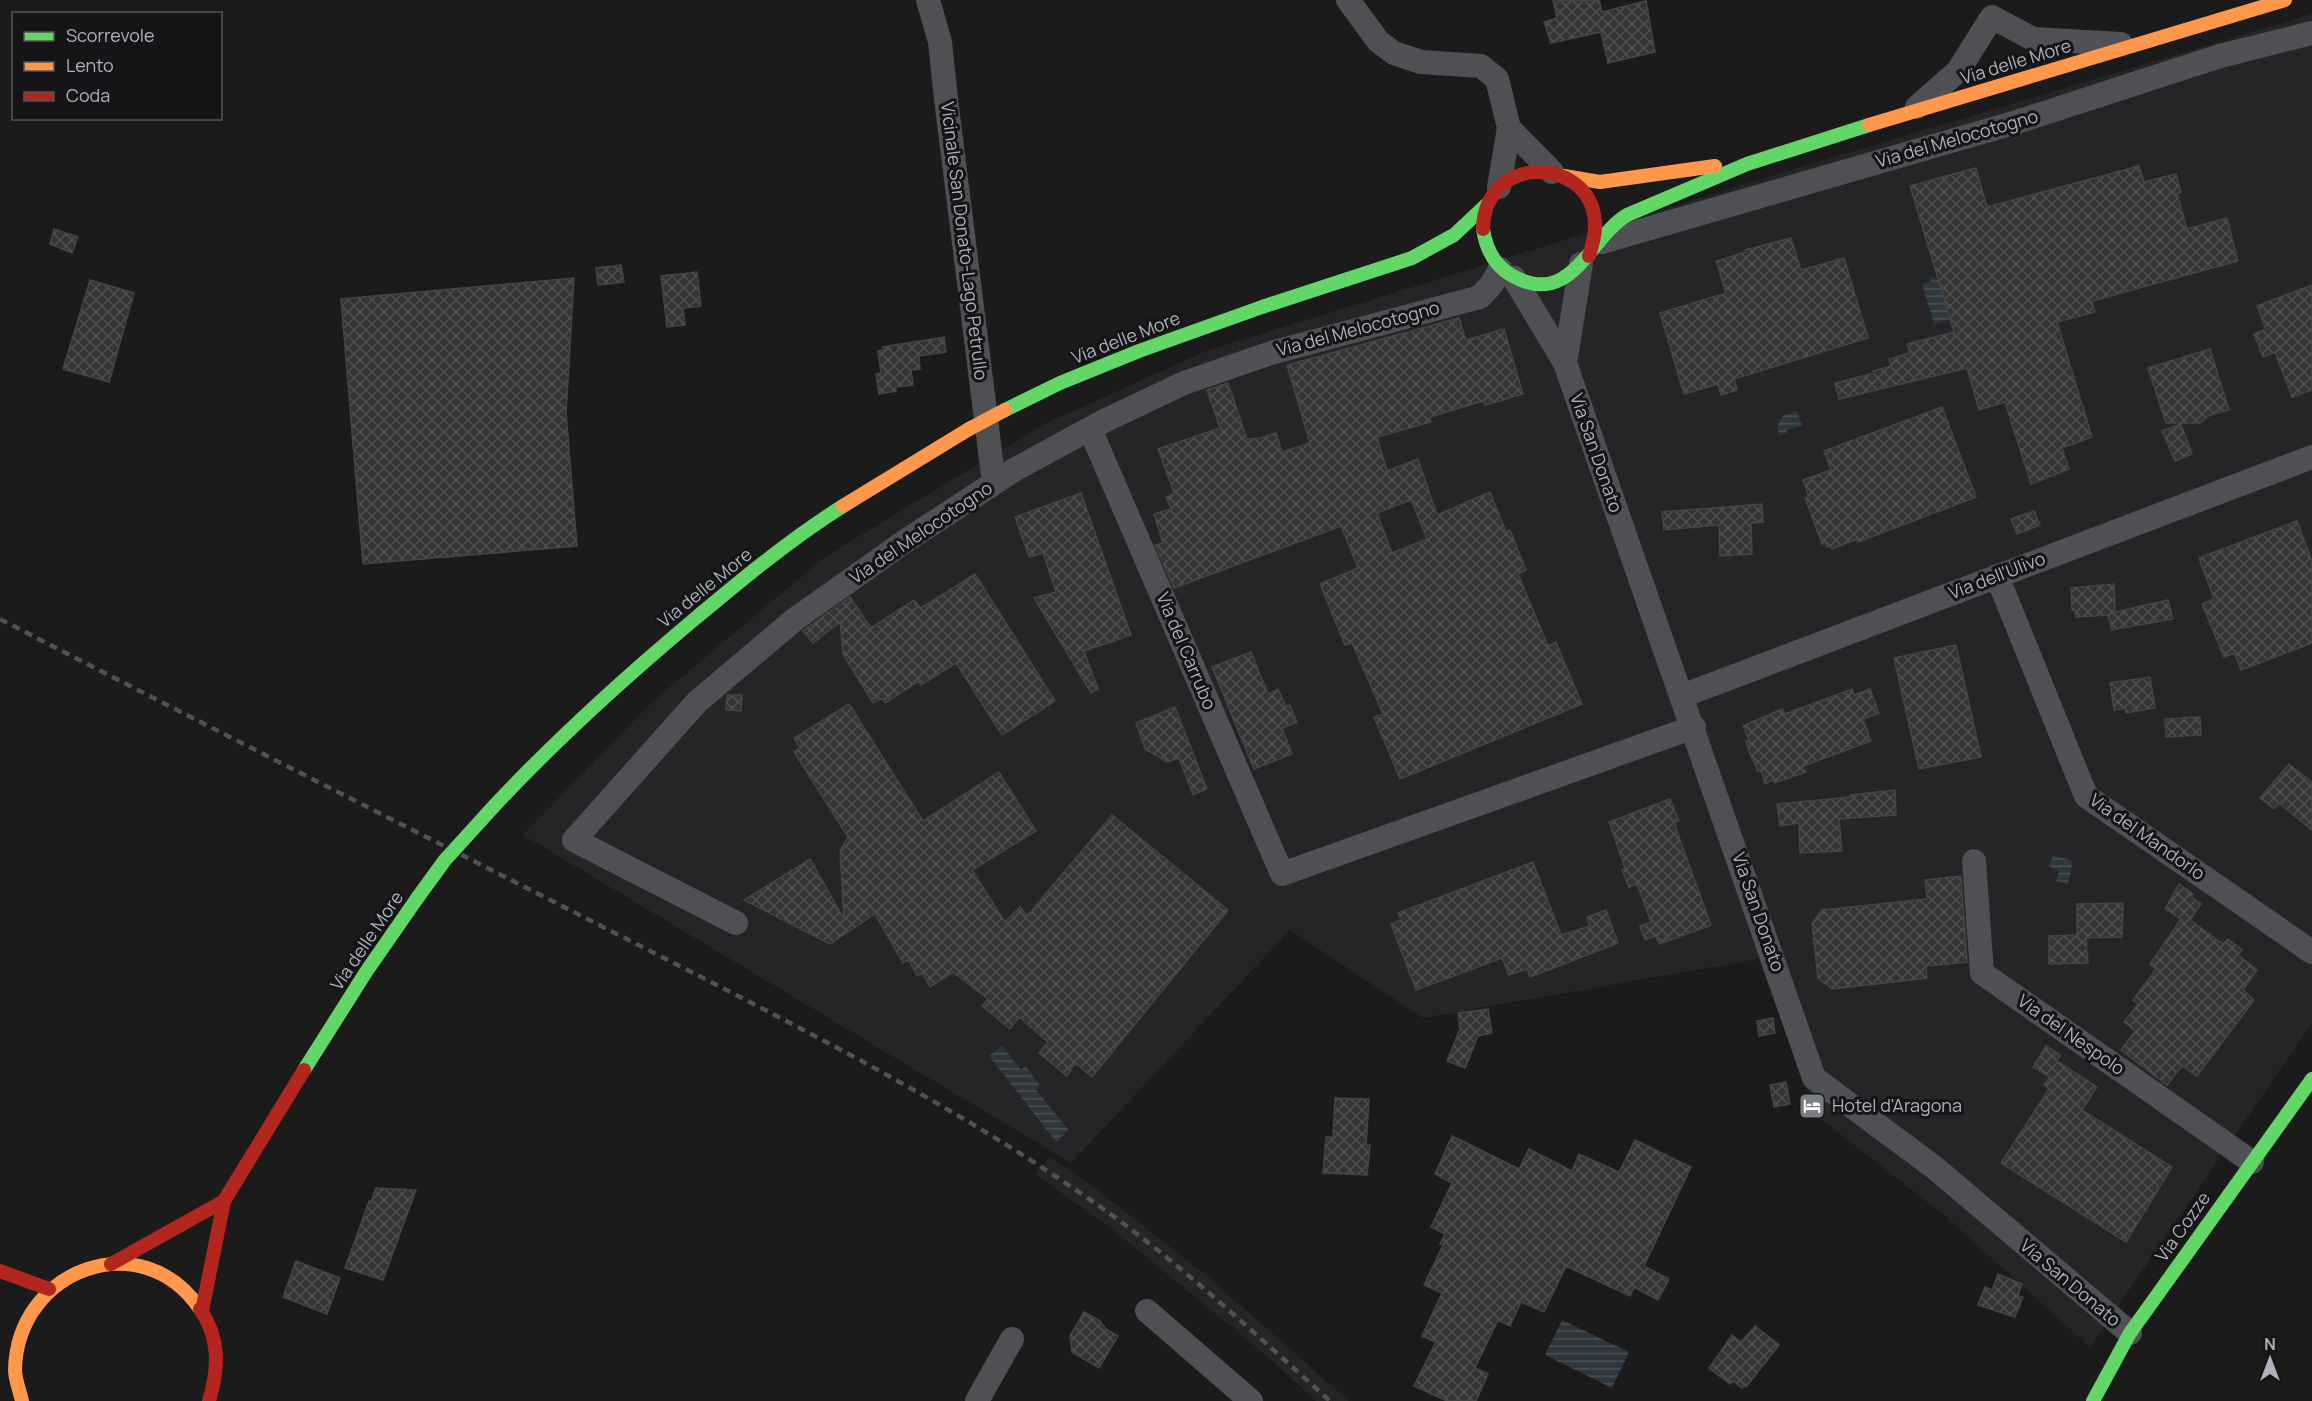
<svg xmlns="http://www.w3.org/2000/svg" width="2312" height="1401" font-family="Manrope,sans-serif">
	<defs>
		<pattern id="water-rules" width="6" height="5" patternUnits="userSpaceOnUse" patternTransform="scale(1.5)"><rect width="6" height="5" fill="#2f363c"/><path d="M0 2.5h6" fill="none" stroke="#4a5156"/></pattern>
		<pattern id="building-cross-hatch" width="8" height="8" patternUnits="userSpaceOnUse" patternTransform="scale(1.5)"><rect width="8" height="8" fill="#343435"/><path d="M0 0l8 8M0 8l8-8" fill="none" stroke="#4f4f50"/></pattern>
	</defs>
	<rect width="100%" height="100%" fill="#1b1b1b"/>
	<path fill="#252527" d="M 2312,14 L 2312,1023 L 2090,1347 L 1944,1215 L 1817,1116 L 1758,959 L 1423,1018 L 1290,930 L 1071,1163 L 523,835 L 652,702 L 826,556 L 1045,424 L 1206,351 L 1797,168 Z
		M 1050,1157 L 1100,1192 L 1207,1276 L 1349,1401 L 1316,1401 L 1261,1351 L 1111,1228 L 1035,1174 Z"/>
	<path fill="url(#water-rules)" d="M 1934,277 L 1936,280 L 1938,280 L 1950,319 L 1934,324 L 1922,284 L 1931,282 L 1930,278 Z
		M 1797,411 L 1802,426 L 1787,430 L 1787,433 L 1780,435 L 1777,426 L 1783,416 Z
		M 2053,855 L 2073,861 L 2068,884 L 2056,881 L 2059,871 L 2049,866 Z
		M 1002,1046 L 1021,1070 L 1026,1066 L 1040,1086 L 1036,1090 L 1068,1129 L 1057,1143 L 989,1056 Z
		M 1562,1320 L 1629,1352 L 1612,1388 L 1545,1355 Z"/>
	<path fill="url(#building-cross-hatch)" stroke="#434447" stroke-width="1.5" fill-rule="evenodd" d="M 1553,0 L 1599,0 L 1602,12 L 1646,1 L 1655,52 L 1608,63 L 1601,32 L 1551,43 L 1544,22 L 1557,18 Z
		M 2139,166 L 2144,182 L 2176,174 L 2181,192 L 2177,194 L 2187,229 L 2227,218 L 2238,261 L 2092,301 L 2095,312 L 2057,322 L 2092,437 L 2062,448 L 2069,469 L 2031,484 L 2005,402 L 1979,410 L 1967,368 L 1839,399 L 1835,383 L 1874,373 L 1873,371 L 1891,366 L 1889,359 L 1910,353 L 1907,344 L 1954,332 L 1910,186 L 1976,168 L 1987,207 Z
		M 54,229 L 78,237 L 72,253 L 50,244 Z
		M 1791,238 L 1801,270 L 1844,258 L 1868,338 L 1734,379 L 1737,390 L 1721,395 L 1718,384 L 1684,394 L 1660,313 L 1726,293 L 1716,261 L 1746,252 L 1745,250 Z
		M 621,265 L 624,282 L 598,285 L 596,268 Z
		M 697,272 L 701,306 L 683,308 L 685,325 L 667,327 L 661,276 Z
		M 574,278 L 566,413 L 577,546 L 363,564 L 341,299 Z
		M 90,280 L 134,293 L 109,382 L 63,369 Z
		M 2312,285 L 2312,390 L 2292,397 L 2275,352 L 2263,357 L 2254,334 L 2266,329 L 2257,306 Z
		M 1459,318 L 1466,340 L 1504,329 L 1523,394 L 1485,405 L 1483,401 L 1430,417 L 1431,422 L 1377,437 L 1387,471 L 1418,459 L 1437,515 L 1490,492 L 1506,532 L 1510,530 L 1526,570 L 1518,574 L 1548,646 L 1556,642 L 1582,704 L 1400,779 L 1374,717 L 1383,714 L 1352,643 L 1345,645 L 1320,584 L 1358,568 L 1341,526 L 1174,588 L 1155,545 L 1163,543 L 1154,514 L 1171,509 L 1166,497 L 1174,493 L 1158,449 L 1220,428 L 1207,390 L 1228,383 L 1247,439 L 1260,438 L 1276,433 L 1282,452 L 1310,443 L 1287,365 ZM 1411,500 L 1427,539 L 1392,553 L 1377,513 Z
		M 944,337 L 946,352 L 919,356 L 920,369 L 911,370 L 913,385 L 896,387 L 896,391 L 879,394 L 876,374 L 881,373 L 878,351 L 883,350 L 883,347 Z
		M 2210,349 L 2229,410 L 2210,415 L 2200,423 L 2166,423 L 2148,368 Z
		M 1942,407 L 1976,497 L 1858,542 L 1857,539 L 1832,549 L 1831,546 L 1827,547 L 1826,543 L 1822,544 L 1805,498 L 1809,497 L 1803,480 L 1831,470 L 1824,451 Z
		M 2181,424 L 2192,454 L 2175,461 L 2162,431 Z
		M 1081,493 L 1131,635 L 1084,651 L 1098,689 L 1091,693 L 1034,598 L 1056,592 L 1043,553 L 1029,557 L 1015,517 Z
		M 1762,504 L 1763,522 L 1751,523 L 1752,554 L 1720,556 L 1719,525 L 1664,530 L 1662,512 Z
		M 2034,511 L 2040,525 L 2017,534 L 2011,519 Z
		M 2297,521 L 2312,561 L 2312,643 L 2241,670 L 2235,653 L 2224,657 L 2202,604 L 2214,599 L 2199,558 Z
		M 975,574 L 1055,701 L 1002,735 L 956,663 L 921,685 L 919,681 L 885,703 L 882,698 L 873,703 L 843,654 L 840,622 L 813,643 L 803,631 L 850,597 L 871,628 L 914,600 L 921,608 Z
		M 2114,584 L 2115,612 L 2168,600 L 2173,619 L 2112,630 L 2108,615 L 2076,617 L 2075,610 L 2072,610 L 2071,588 Z
		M 1956,645 L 1981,757 L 1919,769 L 1894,658 Z
		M 1251,652 L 1268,694 L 1278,689 L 1286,707 L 1290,705 L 1297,722 L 1282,728 L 1292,754 L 1254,769 L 1212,667 Z
		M 2150,677 L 2155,708 L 2126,713 L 2125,708 L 2114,710 L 2110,683 Z
		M 1852,689 L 1854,695 L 1870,689 L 1879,713 L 1863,719 L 1871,741 L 1803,766 L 1806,772 L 1774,783 L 1774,780 L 1765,784 L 1761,770 L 1758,771 L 1750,754 L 1746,741 L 1749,740 L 1743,726 L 1782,709 L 1785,714 Z
		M 727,695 L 742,695 L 741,711 L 726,710 Z
		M 849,704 L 923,821 L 999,772 L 1036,831 L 972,870 L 1005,922 L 1020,907 L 1027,916 L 1112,815 L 1228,910 L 1092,1077 L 1075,1063 L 1067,1076 L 1039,1053 L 1048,1042 L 1019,1017 L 1010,1029 L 982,1006 L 988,999 L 953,972 L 930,987 L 922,973 L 917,976 L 909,960 L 903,963 L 875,914 L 830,944 L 744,900 L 810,859 L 844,919 L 840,851 L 848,837 L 794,752 L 800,748 L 794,738 Z
		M 1175,707 L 1207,789 L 1193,795 L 1179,758 L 1167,762 L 1145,749 L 1136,723 Z
		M 2200,717 L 2201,735 L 2166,737 L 2165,719 Z
		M 2289,764 L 2312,782 L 2312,830 L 2279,803 L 2274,809 L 2260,798 Z
		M 1895,790 L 1896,815 L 1839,819 L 1842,851 L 1800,853 L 1799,823 L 1780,826 L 1777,804 L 1850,797 L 1850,795 Z
		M 1670,799 L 1679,821 L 1674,823 L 1711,925 L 1659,944 L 1656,936 L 1645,940 L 1640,926 L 1651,922 L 1637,884 L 1629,887 L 1622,870 L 1625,868 L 1609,822 Z
		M 1533,862 L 1561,935 L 1590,926 L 1587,917 L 1606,910 L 1618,943 L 1530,977 L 1527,969 L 1509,975 L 1502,958 L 1416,990 L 1391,924 L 1401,920 L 1398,913 Z
		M 1961,876 L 1967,962 L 1926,966 L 1927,978 L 1832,989 L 1818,978 L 1812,923 L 1822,910 L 1927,899 L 1925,880 Z
		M 2179,884 L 2193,894 L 2191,897 L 2201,904 L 2190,920 L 2223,944 L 2228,939 L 2242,950 L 2238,955 L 2257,970 L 2243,990 L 2254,1000 L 2197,1076 L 2182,1066 L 2167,1085 L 2121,1050 L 2135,1031 L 2124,1022 L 2138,1004 L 2133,1000 L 2156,969 L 2150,964 L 2181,919 L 2165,909 Z
		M 2123,903 L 2122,937 L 2086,938 L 2088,963 L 2049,964 L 2049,936 L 2077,935 L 2077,904 Z
		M 1488,1009 L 1492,1033 L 1478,1036 L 1465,1068 L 1447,1061 L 1460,1029 L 1458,1013 Z
		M 1773,1018 L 1775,1033 L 1759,1036 L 1757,1021 Z
		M 2046,1046 L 2060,1055 L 2057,1061 L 2097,1087 L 2082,1110 L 2172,1167 L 2126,1242 L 2001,1163 L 2049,1089 L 2044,1085 L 2050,1077 L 2033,1067 Z
		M 1786,1082 L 1790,1104 L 1774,1107 L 1770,1085 Z
		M 1335,1098 L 1369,1099 L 1366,1145 L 1370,1145 L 1367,1175 L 1323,1173 L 1326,1137 L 1333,1137 Z
		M 1452,1136 L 1519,1169 L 1529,1149 L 1572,1171 L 1579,1154 L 1619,1172 L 1635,1140 L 1691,1167 L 1644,1266 L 1669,1279 L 1658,1300 L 1634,1287 L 1630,1296 L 1566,1266 L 1544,1312 L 1521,1302 L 1510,1326 L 1498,1320 L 1475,1368 L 1488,1374 L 1476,1401 L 1447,1401 L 1414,1386 L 1436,1342 L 1422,1336 L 1442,1293 L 1424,1285 L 1443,1245 L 1440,1244 L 1445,1234 L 1431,1227 L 1452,1183 L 1435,1174 Z
		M 376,1188 L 416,1190 L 383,1280 L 345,1268 L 369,1201 L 371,1202 Z
		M 296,1261 L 340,1278 L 327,1314 L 283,1297 Z
		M 1998,1274 L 2022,1284 L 2018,1296 L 2023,1297 L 2015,1317 L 1978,1305 L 1985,1287 L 1992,1290 Z
		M 1084,1312 L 1099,1320 L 1106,1329 L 1118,1336 L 1099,1368 L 1072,1352 L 1070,1336 Z
		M 1755,1326 L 1779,1345 L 1746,1387 L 1744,1385 L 1742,1388 L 1733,1381 L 1730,1384 L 1709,1368 L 1732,1335 L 1741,1342 Z"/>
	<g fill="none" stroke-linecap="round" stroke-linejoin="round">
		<path stroke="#4f5054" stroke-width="24" d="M 928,0 L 940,42 L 946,99 L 994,483
			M 1348,0 L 1378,41 L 1394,53 L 1421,62 L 1481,66 L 1497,79 L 1509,128 L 1499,187
			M 1917,107 L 1958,71 L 1992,17 L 2033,39 L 2121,44
			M 1509,128 L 1552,172
			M 1602,242 L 2017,122 L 2220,56 L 2312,33
			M 1514,278 L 1565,363 L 1814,1078 L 1935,1168 L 2130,1333
			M 1565,363 L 1581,264
			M 1090,429 L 1282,874 L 1694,727
			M 1997,576 L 2086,796 L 2312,952
			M 1682,696 L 2312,457
			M 1974,861 L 1982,973 L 2252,1162
			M 736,923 L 574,840 L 697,702 L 794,620 L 904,542 L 1014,470 L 1104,421 L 1184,383 L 1271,353 L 1480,297 L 1492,284 L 1500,269
			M 1147,1311 L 1251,1401
			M 977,1401 L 1012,1339"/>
		<path stroke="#63d668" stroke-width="14" d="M 1483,229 C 1486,249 1494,265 1511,275 C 1571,310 1589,238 1627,215 L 1747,164 L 1869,125
			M 1005,410 L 1060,383 L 1139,351 L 1262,307 L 1412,258 L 1454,235 L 1487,204
			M 495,805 C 556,740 622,680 691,622 C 740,581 789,540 843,506
			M 304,1070 L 366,972 L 418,897
			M 2093,1401 L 2130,1333 L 2312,1079"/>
		<path stroke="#ff974d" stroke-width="14" d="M 1869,125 L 2285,0
			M 1564,176 L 1600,182 L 1715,166
			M 843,506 L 969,429
			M 22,1401 C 20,1391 15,1380 15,1370 C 17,1269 142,1223 200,1309"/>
		<path stroke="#b3261e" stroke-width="14" d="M 1483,229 C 1485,153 1585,158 1594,215 C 1597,230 1593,242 1589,256
			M 111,1264 L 224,1201
			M 0,1271 L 49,1289
			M 200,1309 C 220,1338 219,1368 209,1401
			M 202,1311 L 224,1201 L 304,1070"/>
		<path stroke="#505153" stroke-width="4.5" stroke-dasharray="8 6" stroke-linecap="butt" d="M 0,619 C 205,725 411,829 617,934 C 779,1017 942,1097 1092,1201 C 1177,1260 1253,1332 1330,1401"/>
		<path stroke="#63d668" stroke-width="14" d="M 418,897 L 445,860 L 495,805"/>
		<path stroke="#ff974d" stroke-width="14" d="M 969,429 L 1005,410"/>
	</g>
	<defs>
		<symbol id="hotel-square" viewBox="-11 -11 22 22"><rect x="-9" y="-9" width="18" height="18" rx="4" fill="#7a7d82" stroke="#151517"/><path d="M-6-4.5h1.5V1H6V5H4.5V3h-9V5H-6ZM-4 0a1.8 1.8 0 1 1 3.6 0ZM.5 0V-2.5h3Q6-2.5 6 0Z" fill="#fff"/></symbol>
	</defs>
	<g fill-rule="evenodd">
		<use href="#hotel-square" x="1797" y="1091" width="30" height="30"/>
	</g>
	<g text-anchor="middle" stroke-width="6" stroke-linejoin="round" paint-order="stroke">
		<g font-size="18" fill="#adb2ba" stroke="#151517">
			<text transform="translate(2016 62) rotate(-17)" y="6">Via delle More</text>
			<text transform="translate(1957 139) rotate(-16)" y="6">Via del Melocotogno</text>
			<text transform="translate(964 241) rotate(83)" y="6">Vicinale San Donato-Lago Petrullo</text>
			<text transform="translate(1358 329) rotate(-15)" y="6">Via del Melocotogno</text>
			<text transform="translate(1126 338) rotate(-21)" y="6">Via delle More</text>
			<text transform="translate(1596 453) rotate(71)" y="6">Via San Donato</text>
			<text transform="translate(921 533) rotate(-34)" y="6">Via del Melocotogno</text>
			<text transform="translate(1997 576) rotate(-21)" y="6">Via dell'Ulivo</text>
			<text transform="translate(705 588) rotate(-39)" y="6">Via delle More</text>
			<text transform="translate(1186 651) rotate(67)" y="6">Via del Carrubo</text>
			<text transform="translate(2147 837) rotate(35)" y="6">Via del Mandorlo</text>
			<text transform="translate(1758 912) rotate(71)" y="6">Via San Donato</text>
			<text transform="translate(367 941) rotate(-56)" y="6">Via delle More</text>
			<text transform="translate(2071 1035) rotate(35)" y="6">Via del Nespolo</text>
			<text transform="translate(2183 1227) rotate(-55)" y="6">Via Cozze</text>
			<text transform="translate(2070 1283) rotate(40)" y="6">Via San Donato</text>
		</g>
		<g font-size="18" fill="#adb2ba" stroke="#151517" text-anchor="start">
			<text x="1832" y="1112">Hotel d'Aragona</text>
		</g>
	</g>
	<rect x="12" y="12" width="210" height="108" fill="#151517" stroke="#525458" stroke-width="1.5"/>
	<rect x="24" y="32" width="30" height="9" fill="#63d668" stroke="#525458" stroke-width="1.5"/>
	<text x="66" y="42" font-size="18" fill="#adb2ba">Scorrevole</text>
	<rect x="24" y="62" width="30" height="9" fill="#ff974d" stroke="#525458" stroke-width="1.5"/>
	<text x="66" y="72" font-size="18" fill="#adb2ba">Lento</text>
	<rect x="24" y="92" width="30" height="9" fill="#b3261e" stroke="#525458" stroke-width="1.5"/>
	<text x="66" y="102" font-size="18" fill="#adb2ba">Coda</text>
	<g transform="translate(2270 1359)" stroke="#151517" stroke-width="4.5" paint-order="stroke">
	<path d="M0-4.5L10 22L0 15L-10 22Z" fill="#adb2ba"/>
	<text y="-9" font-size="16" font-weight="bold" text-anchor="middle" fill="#adb2ba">N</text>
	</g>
</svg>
